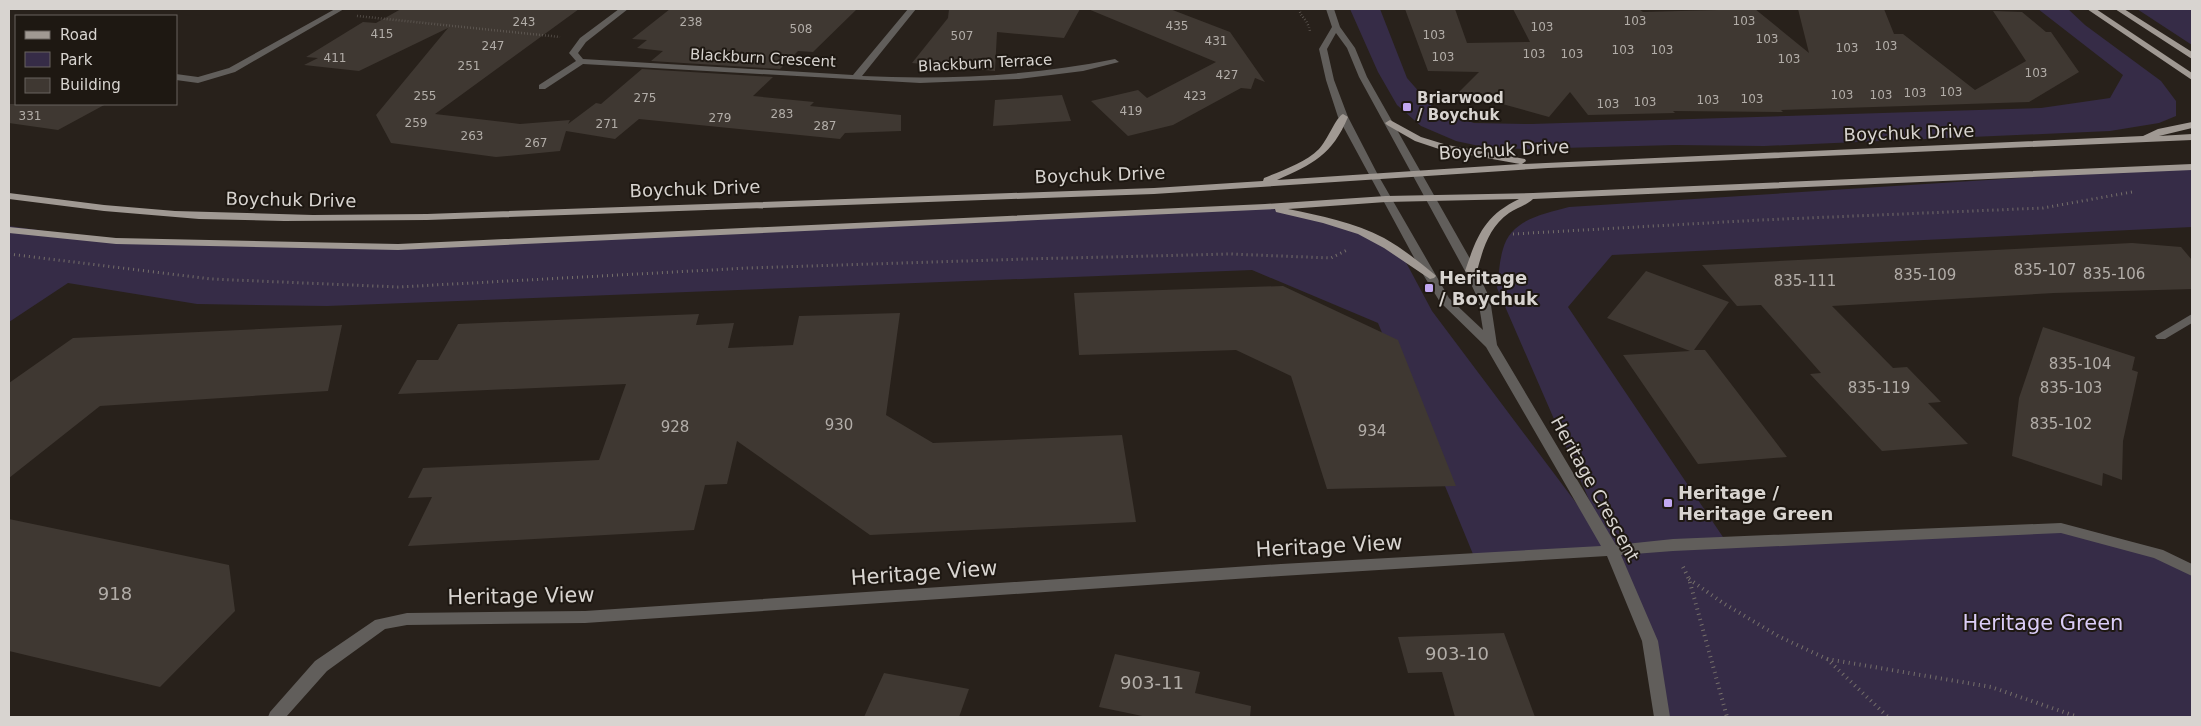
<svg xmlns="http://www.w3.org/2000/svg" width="2201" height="726" font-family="'DejaVu Sans',sans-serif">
	<rect width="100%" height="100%" fill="#28211b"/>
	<path fill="#362c47" d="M 1350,9 L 1380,9 L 1407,78 L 1435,110 L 1474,123 L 1531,124 L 2041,108 L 2110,98 L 2123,75 L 2038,9 L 2068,9 L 2085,25 L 2161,81 L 2176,101 L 2176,116 L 2159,123 L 2110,131 L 1764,146 L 1675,145 L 1522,149 L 1479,146 L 1456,141 L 1421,126 L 1397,105 L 1378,72 Z
		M 2137,9 L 2192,9 L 2192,45 Z
		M 2173,168 L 2192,170 L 2192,227 L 1612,255 L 1568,307 L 1727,543 L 2061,528 L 2158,554 L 2192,570 L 2192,717 L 1662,717 L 1650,641 L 1612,551 L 1475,559 L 1378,323 L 1252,270 L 327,306 L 197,304 L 68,283 L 9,322 L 9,226 L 116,241 L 398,247 L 1265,207 L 1322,220 L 1363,233 L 1401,253 L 1432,311 L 1610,548 L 1497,288 C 1499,275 1499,262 1503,249 C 1511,219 1544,214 1569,207 Z"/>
	<path fill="#3f3832" d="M 401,9 L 579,9 L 435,114 L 520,124 L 570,120 L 568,124 L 596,103 L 601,104 L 642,69 L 773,77 L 753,96 L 814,102 L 810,106 L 901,115 L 901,131 L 845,133 L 840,139 L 639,119 L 615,139 L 566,131 L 560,151 L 496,157 L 391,143 L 376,115 L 448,28 L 359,71 L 304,65 L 318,58 L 306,57 L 363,22 L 376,23 Z
		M 670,9 L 857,9 L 813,52 L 798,51 L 780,69 L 651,61 L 663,51 L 637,48 L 647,40 L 632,39 Z
		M 949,9 L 1080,9 L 1064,38 L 997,32 L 995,71 L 912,63 L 948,18 Z
		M 1088,9 L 1170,9 L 1230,32 L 1265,82 L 1255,78 L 1251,89 L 1241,88 L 1173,125 L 1128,136 L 1091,101 L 1138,90 L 1147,98 L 1216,62 Z
		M 1405,9 L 1455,9 L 1467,43 L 1530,42 L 1513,9 L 1639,9 L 1643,12 L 1755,9 L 1809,53 L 1798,9 L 1884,9 L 1894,34 L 1903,34 L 1975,90 L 2026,61 L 1993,11 L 2022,12 L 2046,32 L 2051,32 L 2079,72 L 2029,102 L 1781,110 L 1783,112 L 1673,111 L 1675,113 L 1588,115 L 1570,92 L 1549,117 L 1459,92 L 1479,72 L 1428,71 Z
		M 1062,95 L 1071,121 L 993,126 L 995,100 Z
		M 9,104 L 106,104 L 58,130 L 9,123 Z
		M 2132,243 L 2181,247 L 2192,260 L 2192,289 L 2054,293 L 1832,306 L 1893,368 L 1907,367 L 1941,402 L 1928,403 L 1968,444 L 1882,451 L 1810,374 L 1821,373 L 1761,305 L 1737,306 L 1702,265 Z
		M 1646,271 L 1729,302 L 1694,350 L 1705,350 L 1787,457 L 1698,464 L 1623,355 L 1690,351 L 1607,318 Z
		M 1283,286 L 1398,340 L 1456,486 L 1327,489 L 1291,376 L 1236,350 L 1079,355 L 1074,293 Z
		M 900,313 L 886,415 L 933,443 L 1122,435 L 1136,522 L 870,535 L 737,441 L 727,484 L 705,485 L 694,530 L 408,546 L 432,497 L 408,498 L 423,468 L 599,460 L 626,384 L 398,394 L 417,360 L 438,360 L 458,324 L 699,314 L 696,325 L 734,323 L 728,348 L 793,345 L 799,316 Z
		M 342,325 L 328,391 L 100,406 L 9,478 L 9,383 L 73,338 Z
		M 2043,327 L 2135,357 L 2132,370 L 2138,372 L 2123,441 L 2122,480 L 2103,473 L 2102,486 L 2012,456 L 2019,398 Z
		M 9,519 L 229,565 L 235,611 L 160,687 L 9,651 Z
		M 1504,633 L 1535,717 L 1455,717 L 1442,672 L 1408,673 L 1398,637 Z
		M 1115,654 L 1200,672 L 1195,693 L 1251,706 L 1250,717 L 1147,717 L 1099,707 Z
		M 884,673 L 969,689 L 959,717 L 864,717 Z"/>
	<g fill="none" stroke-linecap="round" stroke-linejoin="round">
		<path stroke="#756f6a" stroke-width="2.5" stroke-dasharray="0.5 2.5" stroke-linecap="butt" d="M 1299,9 C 1301,18 1307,18 1310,31
			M 357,16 L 560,37"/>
		<path stroke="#756f6a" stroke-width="3" stroke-dasharray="1 4" stroke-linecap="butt" d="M 1513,234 L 1760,220 L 2043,208 L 2132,192
			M 9,254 L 211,279 L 398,287 L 748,268 L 1026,259 L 1230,254 L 1331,258 L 1349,249"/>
		<path stroke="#756f6a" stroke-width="4" stroke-dasharray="1 4.5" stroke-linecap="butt" d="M 1683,567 L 1689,579 L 1727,717
			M 1689,579 L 1723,603 L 1778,636 L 1827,659 L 1888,717
			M 1827,659 L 1991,687 L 2078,717"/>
		<path fill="#615e5b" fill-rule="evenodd" d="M 335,9 L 344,9 L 235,72 L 198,83 L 176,80 L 176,74 L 198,77 L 229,68 Z
			M 619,9 L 628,9 L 586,42 L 578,53 L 583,59 L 853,75 L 908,9 L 916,9 L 862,76 C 947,80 1031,76 1115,59 L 1119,62 L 1083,71 L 1019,79 L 920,83 L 583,64 L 545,89 L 539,89 L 539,85 L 576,61 L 569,53 L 580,38 Z
			M 1326,9 L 1334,9 L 1340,27 L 1355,48 L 1367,77 L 1477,271 L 1490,299 L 1497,345 L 1616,545 L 1673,539 L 2061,523 L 2163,550 L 2192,564 L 2192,576 L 2154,558 L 2061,533 L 1673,551 L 1621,555 L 1658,641 L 1670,717 L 1654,717 L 1642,641 L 1607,556 L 1281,576 L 585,623 L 407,625 L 385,629 L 327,671 L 286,717 L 268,717 L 270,712 L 315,661 L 375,620 L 407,613 L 585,611 L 1281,564 L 1601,546 L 1486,347 L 1440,302 L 1424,276 L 1338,117 L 1326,80 L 1319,49 L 1332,27 ZM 1336,33 L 1347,48 L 1359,77 L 1465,271 L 1478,299 L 1483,330 L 1449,298 L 1378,175 L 1348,117 L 1334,80 L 1327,49 Z
			M 2192,314 L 2192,323 L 2165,339 L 2157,339 L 2155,336 Z"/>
		<path fill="#a09993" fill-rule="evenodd" d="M 2087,9 L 2096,9 L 2192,73 L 2192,80 Z
			M 2115,9 L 2124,9 L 2192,52 L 2192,59 Z
			M 1343,114 L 1348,117 C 1332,155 1313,164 1277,180 L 1520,164 L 1442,150 L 1415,141 L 1387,125 L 1385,123 L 1390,120 L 1421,137 L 1447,145 L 1525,159 L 1526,161 L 1522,164 L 2143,136 L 2158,129 L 2192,122 L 2192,128 L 2159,136 L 2192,134 L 2192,140 L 1548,168 L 1154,194 L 427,220 L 284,221 L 199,219 L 104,211 L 9,199 L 9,193 L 104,205 L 175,211 L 313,215 L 427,214 L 1154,188 L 1263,181 L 1264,178 C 1283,170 1305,163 1319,149 C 1327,141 1336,117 1343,114 Z
			M 2192,164 L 2192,170 L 1533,199 C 1527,205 1517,208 1509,213 C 1489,227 1483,249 1477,271 L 1471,274 L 1465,271 C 1477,236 1484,216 1519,199 L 1386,202 L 1288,209 C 1321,216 1354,222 1384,238 C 1402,248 1418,261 1434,274 L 1436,276 L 1434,278 L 1430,279 L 1384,248 L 1358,234 L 1323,223 L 1276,212 L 1275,209 L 398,250 L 116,244 L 9,233 L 9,227 L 116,238 L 398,244 L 1265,204 L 1386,196 L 1533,193 Z"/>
	</g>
	<g fill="#c2a8f2" stroke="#1e1812" stroke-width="2">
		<rect x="1402" y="102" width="10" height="10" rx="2.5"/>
		<rect x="1424" y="283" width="10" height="10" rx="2.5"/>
		<rect x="1663" y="498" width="10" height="10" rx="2.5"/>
	</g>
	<g text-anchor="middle" stroke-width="4" stroke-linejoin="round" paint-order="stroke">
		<g font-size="12" fill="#b2ada8">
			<text x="1635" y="25">103</text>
			<text x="1744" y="25">103</text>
			<text x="524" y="26">243</text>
			<text x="691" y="26">238</text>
			<text x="1177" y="30">435</text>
			<text x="1542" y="31">103</text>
			<text x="801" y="33">508</text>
			<text x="382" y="38">415</text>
			<text x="1434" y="39">103</text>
			<text x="962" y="40">507</text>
			<text x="1767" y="43">103</text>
			<text x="1216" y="45">431</text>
			<text x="493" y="50">247</text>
			<text x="1886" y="50">103</text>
			<text x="1847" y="52">103</text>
			<text x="1623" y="54">103</text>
			<text x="1662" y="54">103</text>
			<text x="1534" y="58">103</text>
			<text x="1572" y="58">103</text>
			<text x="1443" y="61">103</text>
			<text x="335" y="62">411</text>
			<text x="1789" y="63">103</text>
			<text x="469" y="70">251</text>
			<text x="2036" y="77">103</text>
			<text x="1227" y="79">427</text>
			<text x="1951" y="96">103</text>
			<text x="1915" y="97">103</text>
			<text x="1842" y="99">103</text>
			<text x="1881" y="99">103</text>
			<text x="425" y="100">255</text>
			<text x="1195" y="100">423</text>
			<text x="645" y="102">275</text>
			<text x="1752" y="103">103</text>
			<text x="1708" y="104">103</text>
			<text x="1645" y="106">103</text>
			<text x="1608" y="108">103</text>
			<text x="1131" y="115">419</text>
			<text x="782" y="118">283</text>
			<text x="30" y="120">331</text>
			<text x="720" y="122">279</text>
			<text x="416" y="127">259</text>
			<text x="607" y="128">271</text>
			<text x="825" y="130">287</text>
			<text x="472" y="140">263</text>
			<text x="536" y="147">267</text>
		</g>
		<g font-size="15" fill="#d8d4d0" stroke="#1e1812">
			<text transform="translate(763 58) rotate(3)" y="5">Blackburn Crescent</text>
			<text transform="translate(985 63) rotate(-3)" y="5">Blackburn Terrace</text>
		</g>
		<g font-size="15" font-weight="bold" fill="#d8d4d0" stroke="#1e1812" text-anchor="start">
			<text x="1417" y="103">Briarwood<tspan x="1417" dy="17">/ Boychuk</tspan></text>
		</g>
		<g font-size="15" fill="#b2ada8">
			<text x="2045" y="275">835-107</text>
			<text x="2114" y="279">835-106</text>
			<text x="1925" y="280">835-109</text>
			<text x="1805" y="286">835-111</text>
			<text x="2080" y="369">835-104</text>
			<text x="1879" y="393">835-119</text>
			<text x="2071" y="393">835-103</text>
			<text x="2061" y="429">835-102</text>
			<text x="839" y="430">930</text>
			<text x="675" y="432">928</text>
			<text x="1372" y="436">934</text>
		</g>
		<g font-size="18" fill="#d8d4d0" stroke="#1e1812">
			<text transform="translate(1909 133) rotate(-2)" y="6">Boychuk Drive</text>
			<text transform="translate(1504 150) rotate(-3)" y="6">Boychuk Drive</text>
			<text transform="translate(1100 175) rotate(-2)" y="6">Boychuk Drive</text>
			<text transform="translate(695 189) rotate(-2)" y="6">Boychuk Drive</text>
			<text transform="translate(291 200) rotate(1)" y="6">Boychuk Drive</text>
			<text transform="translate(1595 489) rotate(61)" y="6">Heritage Crescent</text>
		</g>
		<g font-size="18" font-weight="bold" fill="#d8d4d0" stroke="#1e1812" text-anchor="start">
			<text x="1439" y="284">Heritage<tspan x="1439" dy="21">/ Boychuk</tspan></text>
			<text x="1678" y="499">Heritage /<tspan x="1678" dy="21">Heritage Green</tspan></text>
		</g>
		<g font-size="18" fill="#b2ada8">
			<text x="115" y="600">918</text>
			<text x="1457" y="660">903-10</text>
			<text x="1152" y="689">903-11</text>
		</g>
		<g font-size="21" fill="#d8d4d0" stroke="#1e1812">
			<text transform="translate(1329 546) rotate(-3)" y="7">Heritage View</text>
			<text transform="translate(924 573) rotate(-4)" y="7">Heritage View</text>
			<text transform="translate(521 596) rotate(-1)" y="7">Heritage View</text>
		</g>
		<g font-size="21" fill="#dbcdf7" stroke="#1e1812">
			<text x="2043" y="630">Heritage Green</text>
		</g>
	</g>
	<rect width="2201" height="726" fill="none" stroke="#d8d4d0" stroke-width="20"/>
	<rect x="15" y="15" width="162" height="90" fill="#1e1812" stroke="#68635e"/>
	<rect x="25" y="31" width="25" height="8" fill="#a09993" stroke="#68635e"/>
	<text x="60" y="40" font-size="15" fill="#d8d4d0">Road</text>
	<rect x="25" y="52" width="25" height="15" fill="#362c47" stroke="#68635e"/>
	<text x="60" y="65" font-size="15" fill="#d8d4d0">Park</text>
	<rect x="25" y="78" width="25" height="15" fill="#3f3832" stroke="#68635e"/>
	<text x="60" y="90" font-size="15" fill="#d8d4d0">Building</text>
</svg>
